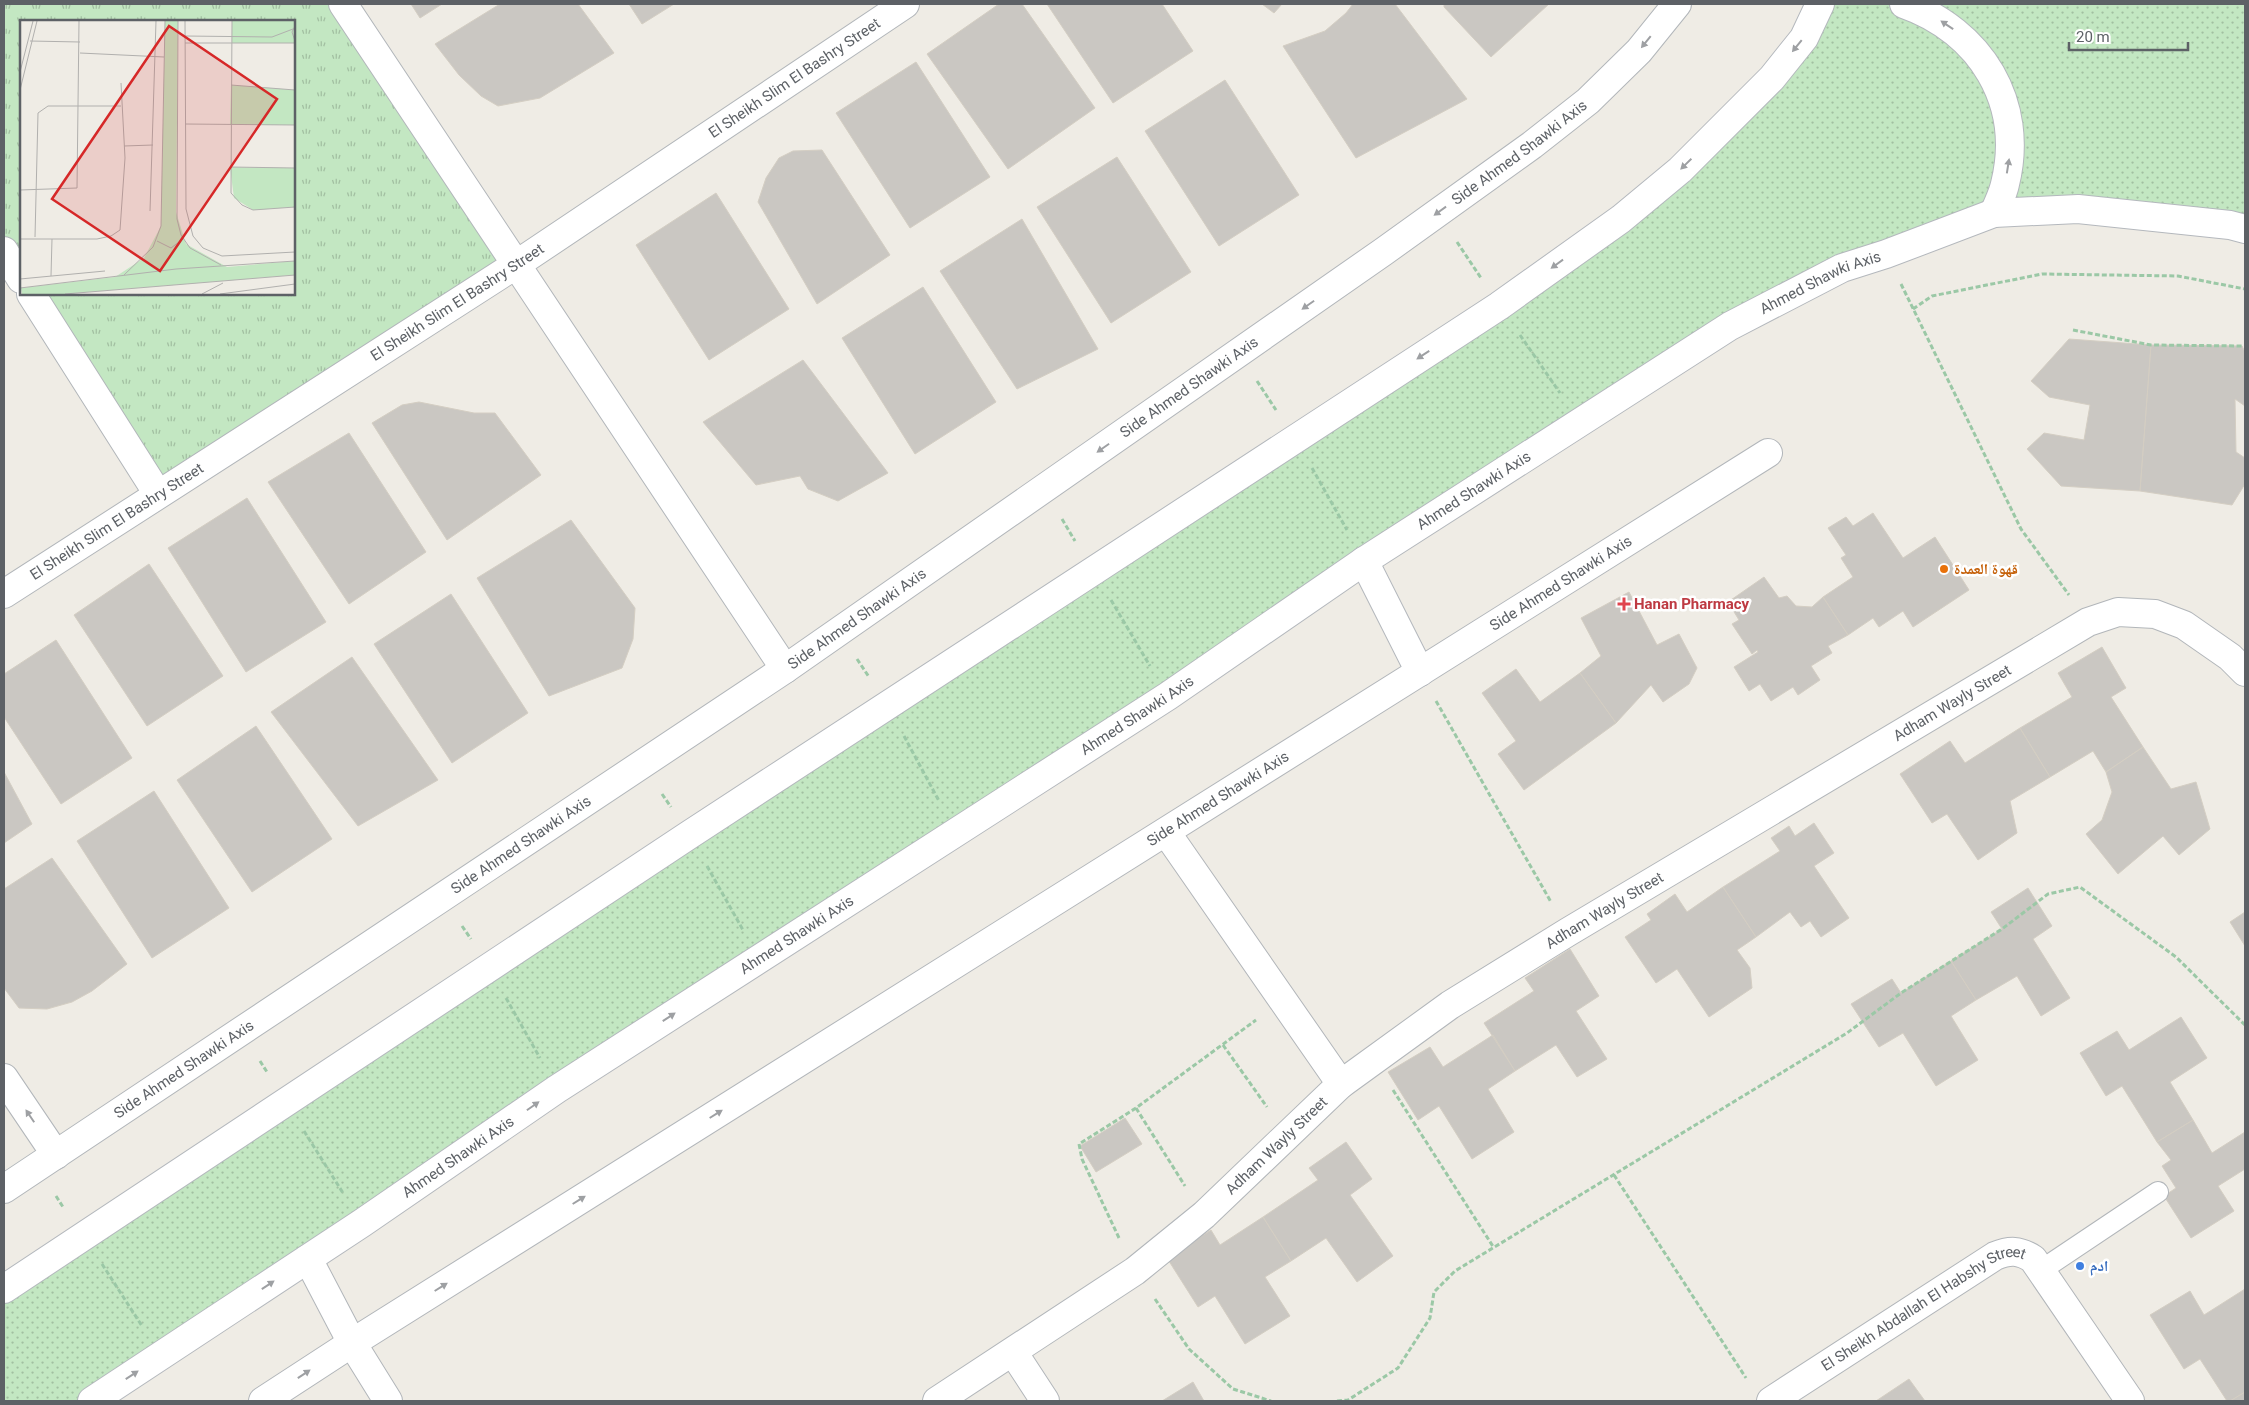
<svg xmlns="http://www.w3.org/2000/svg" width="2249" height="1405" font-family="Roboto,'Noto Naskh Arabic',sans-serif">
	<defs>
		<pattern id="grass-dots" width="8" height="8" patternUnits="userSpaceOnUse" patternTransform="scale(1.25)"><rect width="8" height="8" fill="#c3e7c2"/><path d="M2 2h.1M6 6h.1" fill="none" stroke="#a2bfa1" stroke-width="1.8" stroke-linecap="round"/></pattern>
		<pattern id="park-tufts" width="24" height="20" patternUnits="userSpaceOnUse" patternTransform="scale(1.25)"><rect width="24" height="20" fill="#c3e7c2"/><path d="M3 7l-1-3M5 7V3M7 7l1-3M15 17l-1-3M17 17v-4M19 17l1-3" fill="none" stroke="#a2bfa1"/></pattern>
	</defs>
	<rect width="100%" height="100%" fill="#efece5"/>
	<path fill="url(#grass-dots)" d="M 1820,4 L 2245,4 L 2245,229 L 1994,213 L 1842,268 L 92,1401 L 4,1401 L 4,1290 L 1680,170 Z"/>
	<path fill="url(#park-tufts)" d="M 4,4 L 343,4 L 517,264 L 158,494 L 31,294 L 294,294 L 294,21 L 21,21 L 21,279 L 4,251 Z"/>
	<path fill="#cac7c2" stroke="#d4cec3" d="M 411,4 L 442,4 L 420,18 Z
		M 500,4 L 578,4 L 614,53 L 540,98 L 498,106 L 481,96 L 459,75 L 435,44 Z
		M 629,4 L 674,4 L 642,24 Z
		M 999,4 L 1022,4 L 1095,108 L 1008,169 L 927,54 Z
		M 1047,4 L 1162,4 L 1193,51 L 1113,103 Z
		M 1262,4 L 1282,4 L 1274,13 Z
		M 1353,4 L 1395,4 L 1467,99 L 1356,158 L 1283,46 L 1325,31 L 1346,13 Z
		M 1444,4 L 1549,4 L 1491,57 L 1444,7 Z
		M 916,62 L 990,177 L 910,228 L 836,113 Z
		M 1225,80 L 1299,195 L 1219,246 L 1145,131 Z
		M 822,150 L 890,255 L 817,304 L 758,202 L 766,178 L 779,158 L 793,151 Z
		M 1117,157 L 1191,272 L 1111,323 L 1037,207 Z
		M 716,193 L 789,309 L 709,360 L 636,245 Z
		M 1022,219 L 1098,349 L 1017,389 L 940,271 Z
		M 923,287 L 996,402 L 915,454 L 842,338 Z
		M 2069,339 L 2151,345 L 2140,491 L 2061,486 L 2027,449 L 2044,433 L 2084,440 L 2090,405 L 2049,397 L 2031,381 Z
		M 2151,345 L 2242,346 L 2245,352 L 2245,406 L 2235,399 L 2236,452 L 2245,458 L 2245,484 L 2232,505 L 2140,491 Z
		M 803,360 L 888,473 L 838,501 L 808,489 L 800,476 L 756,485 L 703,422 Z
		M 419,402 L 474,413 L 495,413 L 541,475 L 447,540 L 372,423 L 402,405 Z
		M 349,433 L 426,552 L 349,604 L 268,482 Z
		M 247,498 L 326,622 L 246,672 L 168,548 Z
		M 1873,513 L 1903,558 L 1935,537 L 1969,590 L 1913,627 L 1903,611 L 1879,627 L 1873,618 L 1848,635 L 1823,597 L 1853,577 L 1841,558 L 1846,555 L 1828,528 L 1846,517 L 1853,526 Z
		M 571,520 L 635,608 L 633,639 L 622,668 L 549,696 L 477,578 Z
		M 149,564 L 223,676 L 147,726 L 74,615 Z
		M 1764,577 L 1779,598 L 1787,596 L 1796,606 L 1812,607 L 1823,597 L 1848,635 L 1828,646 L 1832,653 L 1811,666 L 1820,680 L 1798,695 L 1793,687 L 1771,701 L 1760,684 L 1749,691 L 1734,667 L 1758,652 L 1757,650 L 1752,654 L 1732,624 L 1739,620 L 1728,602 Z
		M 1629,592 L 1657,645 L 1679,634 L 1697,668 L 1689,684 L 1663,702 L 1651,685 L 1616,723 L 1580,673 L 1601,656 L 1581,618 Z
		M 451,594 L 528,713 L 452,763 L 374,644 Z
		M 56,640 L 132,758 L 61,804 L 4,717 L 4,674 Z
		M 2102,647 L 2126,688 L 2111,697 L 2143,747 L 2106,772 L 2093,751 L 2050,777 L 2020,728 L 2072,697 L 2058,673 Z
		M 352,657 L 438,780 L 358,826 L 271,712 Z
		M 1516,669 L 1540,702 L 1580,673 L 1616,723 L 1524,790 L 1498,754 L 1516,741 L 1482,693 Z
		M 256,726 L 332,839 L 252,892 L 177,780 Z
		M 2020,728 L 2050,777 L 2010,801 L 2017,833 L 1978,860 L 1947,814 L 1932,823 L 1900,774 L 1950,741 L 1965,763 Z
		M 2143,747 L 2171,789 L 2196,782 L 2210,829 L 2179,855 L 2163,836 L 2118,874 L 2086,834 L 2102,820 L 2112,792 L 2106,772 Z
		M 4,772 L 32,824 L 4,843 Z
		M 154,791 L 229,908 L 152,958 L 77,841 Z
		M 1814,823 L 1834,853 L 1814,866 L 1849,918 L 1821,937 L 1810,921 L 1801,927 L 1790,912 L 1756,937 L 1723,887 L 1780,851 L 1771,838 L 1789,826 L 1795,836 Z
		M 52,858 L 127,964 L 92,991 L 72,1002 L 47,1009 L 19,1008 L 4,988 L 4,889 Z
		M 1723,887 L 1756,937 L 1737,950 L 1750,968 L 1752,988 L 1709,1017 L 1677,969 L 1656,983 L 1625,937 L 1651,920 L 1647,914 L 1675,894 L 1687,912 Z
		M 2028,888 L 2052,926 L 2033,939 L 2070,998 L 2041,1016 L 2017,976 L 1976,1000 L 1951,961 L 2002,929 L 1991,912 Z
		M 2245,912 L 2245,946 L 2230,922 Z
		M 1570,949 L 1599,996 L 1576,1011 L 1607,1059 L 1577,1077 L 1556,1045 L 1515,1071 L 1484,1023 L 1534,991 L 1525,978 Z
		M 1951,961 L 1976,1000 L 1951,1016 L 1978,1060 L 1936,1086 L 1903,1033 L 1879,1047 L 1851,1004 L 1892,979 L 1901,993 Z
		M 2181,1017 L 2207,1058 L 2170,1082 L 2193,1120 L 2157,1142 L 2122,1086 L 2106,1096 L 2080,1053 L 2117,1031 L 2129,1050 Z
		M 1493,1035 L 1515,1071 L 1488,1089 L 1514,1132 L 1472,1159 L 1439,1106 L 1418,1120 L 1388,1072 L 1430,1047 L 1443,1067 Z
		M 1125,1118 L 1142,1144 L 1096,1172 L 1080,1146 Z
		M 2193,1120 L 2212,1153 L 2245,1132 L 2245,1169 L 2218,1186 L 2234,1211 L 2191,1238 L 2164,1196 L 2176,1188 L 2162,1166 L 2171,1160 L 2157,1142 Z
		M 1346,1142 L 1372,1179 L 1350,1195 L 1393,1256 L 1357,1282 L 1326,1238 L 1291,1261 L 1263,1217 L 1318,1180 L 1309,1168 Z
		M 1263,1217 L 1291,1261 L 1265,1277 L 1290,1316 L 1245,1344 L 1215,1296 L 1198,1307 L 1167,1258 L 1211,1230 L 1220,1245 Z
		M 2245,1289 L 2245,1392 L 2230,1401 L 2227,1401 L 2200,1359 L 2184,1369 L 2150,1315 L 2190,1291 L 2204,1315 Z
		M 1909,1379 L 1925,1401 L 1876,1401 Z
		M 1193,1382 L 1204,1401 L 1162,1401 Z
		M 2245,1392 L 2245,1401 L 2230,1401 Z"/>
	<g fill="none" stroke-linecap="round" stroke-linejoin="round">
		<defs>
			<path id="service" d="M 2040,1271 L 2158,1192"/>
			<g id="minor">
				<path d="M 343,4 L 785,669"/>
				<path d="M 4,251 L 21,279"/>
				<path d="M 31,294 L 158,494"/>
				<path id="s1" d="M 4,594 L 517,264 L 905,4"/>
				<path d="M 1166,832 L 1341,1084"/>
				<path d="M 4,1078 L 56,1155"/>
				<path d="M 308,1259 L 352,1343 L 388,1401"/>
				<path d="M 1013,1352 L 1045,1401"/>
				<path id="s2" d="M 937,1401 L 1135,1271 L 1204,1215 L 1341,1084 L 1450,1005 L 1568,932 L 2088,622 L 2118,612 L 2155,614 L 2184,625 L 2230,657 L 2245,672"/>
				<path id="s3" d="M 1771,1401 L 1995,1256 C 2010,1250 2019,1250 2033,1259 L 2130,1401"/>
			</g>
			<g id="tertiary">
				<path id="s4" d="M 4,1189 L 785,669 L 1383,252 L 1532,145 L 1588,101 L 1639,51 L 1677,4"/>
				<path id="s5" d="M 263,1401 L 352,1343 L 1768,453"/>
			</g>
			<g id="secondary">
				<path d="M 1904,4 C 1981,31 2025,103 2005,184 C 2003,194 1998,203 1994,213"/>
				<path d="M 1364,561 L 1420,672"/>
				<path d="M 4,1289 L 689,835 L 1499,306 L 1621,219 L 1680,170 L 1772,78 L 1804,38 L 1820,4"/>
				<path id="s6" d="M 92,1401 L 362,1223 L 557,1089 L 1168,696 L 1364,561 L 1730,326 L 1842,268 L 1886,254 L 1994,213 L 2078,209 L 2230,225 L 2245,229"/>
			</g>
		</defs>
		<use href="#service" stroke="#b2b6ba" stroke-width="22"/>
		<use href="#minor" stroke="#b2b6ba" stroke-width="30"/>
		<use href="#tertiary" stroke="#b2b6ba" stroke-width="30"/>
		<use href="#secondary" stroke="#b4b8bd" stroke-width="30"/>
		<path stroke="#9bc8a6" stroke-width="3" stroke-dasharray="5 2.5" stroke-linecap="butt" d="M 1457,242 L 1481,278
			M 1901,284 L 2021,529 L 2069,595
			M 1913,309 L 1932,296 L 2042,274 L 2178,276 L 2245,289
			M 2073,330 L 2151,345 L 2245,346
			M 1520,335 L 1560,393
			M 1257,381 L 1276,410
			M 1312,468 L 1347,530
			M 1062,519 L 1075,541
			M 1111,600 L 1150,666
			M 857,659 L 869,677
			M 1436,701 L 1551,902
			M 904,736 L 939,801
			M 662,794 L 671,807
			M 707,866 L 743,930
			M 462,926 L 471,939
			M 506,998 L 540,1058
			M 1223,1045 L 1267,1107
			M 260,1061 L 267,1072
			M 1393,1090 L 1494,1248
			M 1136,1108 L 1185,1186
			M 304,1131 L 343,1193
			M 1614,1175 L 1746,1378
			M 56,1196 L 63,1207
			M 1119,1238 L 1082,1159 L 1079,1144 L 1136,1108 L 1256,1020
			M 102,1264 L 142,1326
			M 1155,1299 L 1189,1349 L 1233,1389 L 1271,1401
			M 1337,1401 L 1348,1400 L 1398,1368 L 1430,1318 L 1434,1292 L 1455,1271 L 1847,1033 L 1901,993 L 2002,929 L 2048,894 L 2080,887 L 2176,957 L 2245,1025"/>
		<use href="#service" stroke="#fff" stroke-width="20"/>
		<use href="#minor" stroke="#fff" stroke-width="28"/>
		<use href="#tertiary" stroke="#fff" stroke-width="28"/>
		<use href="#secondary" stroke="#fff" stroke-width="28"/>
	</g>
	<defs><path id="oneway-solid" d="M-6-.8H1V-3.2L6.5 0L1 3.2V.8H-6Z" transform="scale(1.25)"/></defs>
	<g fill="#9ea0a3">
		<use href="#oneway-solid" transform="translate(1947 25) rotate(-146)"/>
		<use href="#oneway-solid" transform="translate(1646 42) rotate(129)"/>
		<use href="#oneway-solid" transform="translate(1797 46) rotate(129)"/>
		<use href="#oneway-solid" transform="translate(1686 164) rotate(136)"/>
		<use href="#oneway-solid" transform="translate(2008 166) rotate(-81)"/>
		<use href="#oneway-solid" transform="translate(1440 211) rotate(144)"/>
		<use href="#oneway-solid" transform="translate(1557 264) rotate(144)"/>
		<use href="#oneway-solid" transform="translate(1308 305) rotate(145)"/>
		<use href="#oneway-solid" transform="translate(1423 355) rotate(147)"/>
		<use href="#oneway-solid" transform="translate(1103 448) rotate(145)"/>
		<use href="#oneway-solid" transform="translate(669 1017) rotate(-33)"/>
		<use href="#oneway-solid" transform="translate(533 1106) rotate(-35)"/>
		<use href="#oneway-solid" transform="translate(716 1114) rotate(-32)"/>
		<use href="#oneway-solid" transform="translate(30 1116) rotate(-124)"/>
		<use href="#oneway-solid" transform="translate(579 1200) rotate(-32)"/>
		<use href="#oneway-solid" transform="translate(268 1285) rotate(-34)"/>
		<use href="#oneway-solid" transform="translate(441 1287) rotate(-32)"/>
		<use href="#oneway-solid" transform="translate(304 1374) rotate(-34)"/>
		<use href="#oneway-solid" transform="translate(132 1375) rotate(-33)"/>
	</g>
	<circle fill="#e8710a" stroke="#fff" stroke-width="2" cx="1944" cy="569" r="5"/>
	<path fill="#e0444e" stroke="#fff" stroke-width="2" d="M1621.5 596.5h5v5h5v5h-5v5h-5v-5h-5v-5h5z"/>
	<circle fill="#3f7fe0" stroke="#fff" stroke-width="2" cx="2080" cy="1266" r="5"/>
	<g text-anchor="middle" stroke-width="5" stroke-linejoin="round" paint-order="stroke">
		<g font-size="15" fill="#5d6166" stroke="#fff">
			<text dy="5" stroke="none"><textPath href="#s1" startOffset="944">El Sheikh Slim El Bashry Street</textPath></text>
			<text dy="5" stroke="none"><textPath href="#s4" startOffset="1836">Side Ahmed Shawki Axis</textPath></text>
			<text dy="5" stroke="none"><textPath href="#s6" startOffset="2060">Ahmed Shawki Axis</textPath></text>
			<text dy="5" stroke="none"><textPath href="#s1" startOffset="539">El Sheikh Slim El Bashry Street</textPath></text>
			<text dy="5" stroke="none"><textPath href="#s4" startOffset="1431">Side Ahmed Shawki Axis</textPath></text>
			<text dy="5" stroke="none"><textPath href="#s6" startOffset="1655">Ahmed Shawki Axis</textPath></text>
			<text dy="5" stroke="none"><textPath href="#s1" startOffset="134">El Sheikh Slim El Bashry Street</textPath></text>
			<text dy="5" stroke="none"><textPath href="#s5" startOffset="1534">Side Ahmed Shawki Axis</textPath></text>
			<text dy="5" stroke="none"><textPath href="#s4" startOffset="1026">Side Ahmed Shawki Axis</textPath></text>
			<text dy="5" stroke="none"><textPath href="#s2" startOffset="1236">Adham Wayly Street</textPath></text>
			<text dy="5" stroke="none"><textPath href="#s6" startOffset="1250">Ahmed Shawki Axis</textPath></text>
			<text dy="5" stroke="none"><textPath href="#s5" startOffset="1129">Side Ahmed Shawki Axis</textPath></text>
			<text dy="5" stroke="none"><textPath href="#s4" startOffset="621">Side Ahmed Shawki Axis</textPath></text>
			<text dy="5" stroke="none"><textPath href="#s2" startOffset="831">Adham Wayly Street</textPath></text>
			<text dy="5" stroke="none"><textPath href="#s6" startOffset="845">Ahmed Shawki Axis</textPath></text>
			<text dy="5" stroke="none"><textPath href="#s4" startOffset="216">Side Ahmed Shawki Axis</textPath></text>
			<text dy="5" stroke="none"><textPath href="#s2" startOffset="426">Adham Wayly Street</textPath></text>
			<text dy="5" stroke="none"><textPath href="#s6" startOffset="440">Ahmed Shawki Axis</textPath></text>
			<text dy="5" stroke="none"><textPath href="#s3" startOffset="180">El Sheikh Abdallah El Habshy Street</textPath></text>
		</g>
		<g font-size="15" font-weight="bold" fill="#c56008" stroke="#fff" text-anchor="start">
			<text x="1954" y="574">قهوة العمدة</text>
		</g>
		<g font-size="15" font-weight="bold" fill="#be3a42" stroke="#fff" text-anchor="start">
			<text x="1634" y="609">Hanan Pharmacy</text>
		</g>
		<g font-size="15" font-weight="bold" fill="#366cbe" stroke="#fff" text-anchor="start">
			<text x="2090" y="1271">ادم</text>
		</g>
	</g>
	<g transform="translate(20 20)">
		<rect width="275" height="275" fill="#efece5"/>
		<path d="M 145,1 L 158,1 L 156,192 L 166,224 L 207,247 L 275,241 L 275,255 L 44,274 L 2,274 L 1,268 L 95,257 L 124,238 L 141,206 ZM 275,6 L 275,23 L 212,23 L 212,17 Z" fill="#c3e7c2"/>
		<path d="M 212,1 L 275,1 L 275,6 L 259,16 L 212,17 ZM 211,65 L 275,70 L 275,105 L 210,105 ZM 210,147 L 275,148 L 275,187 L 233,190 L 214,178 Z" fill="#c3e7c2"/>
		<path fill="none" stroke="#b1b0ae" stroke-width="1" d="M 158,1 L 157,199 L 161,215 L 170,228 L 201,245M 165,1 L 166,189 L 173,216 L 183,228 L 202,236 L 275,232M 212,1 L 211,173 L 222,185 L 233,190 L 275,187M 275,6 L 272,12 L 275,21M 165,16 L 252,17 L 273,9M 10,21 L 60,22M 165,23 L 275,23M 60,33 L 144,37M 0,52 L 13,1M 211,65 L 275,70M 0,70 L 17,1M 165,104 L 275,105M 104,126 L 133,125M 210,147 L 275,148M 0,170 L 57,168 L 59,1M 130,191 L 136,1M 15,217 L 18,93 L 28,86 L 101,86M 0,219 L 77,219 L 91,216 L 100,210 L 105,138 L 101,63M 137,221 L 151,228 L 163,219M 104,255 L 133,227 L 141,206 L 145,1M 31,256 L 32,219M 0,259 L 85,251M 0,268 L 156,249 L 275,241M 45,274 L 275,255M 182,274 L 203,263M 200,274 L 275,264"/>
		<path fill="#d62828" fill-opacity="0.15" stroke="#d62828" stroke-width="2.5" d="M 149,6 L 257,79 L 140,251 L 32,179 Z"/>
		<rect width="275" height="275" fill="none" stroke="#5d6166" stroke-width="2.5"/>
	</g>
	<rect width="2249" height="1405" fill="none" stroke="#5d6166" stroke-width="10"/>
	<path d="M2069 42v8h119v-8" fill="none" stroke="#5d6166" stroke-width="2.5"/>
	<text x="2076" y="42" font-size="15" fill="#5d6166" stroke="#ffffff" stroke-width="4" paint-order="stroke">20 m</text>
</svg>
